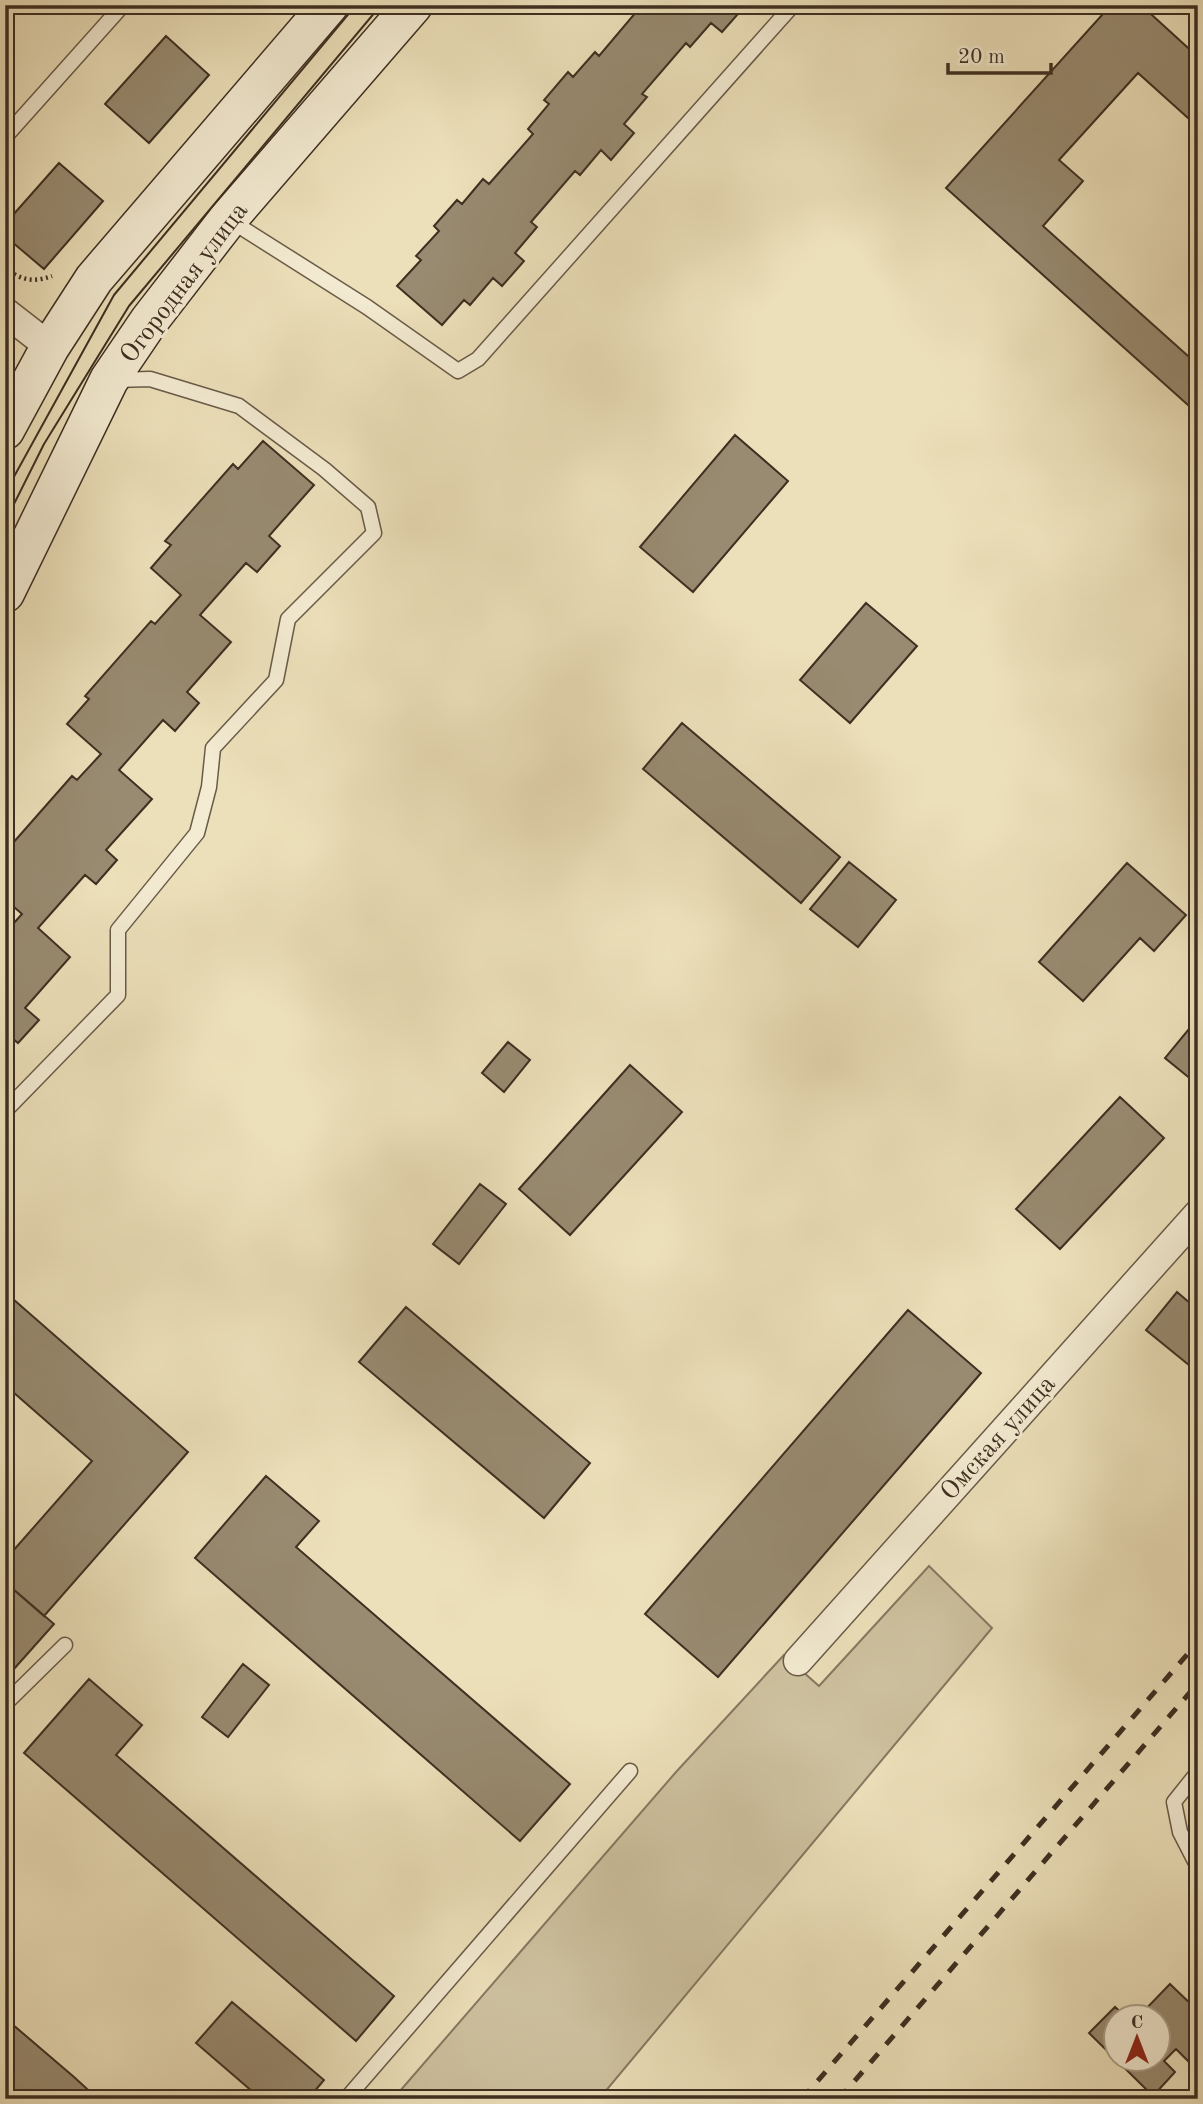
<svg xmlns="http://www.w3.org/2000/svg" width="1203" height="2104" font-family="'Old Standard TT',serif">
	<rect width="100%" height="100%" fill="#ece0ba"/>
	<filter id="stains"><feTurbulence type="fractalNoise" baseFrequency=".00286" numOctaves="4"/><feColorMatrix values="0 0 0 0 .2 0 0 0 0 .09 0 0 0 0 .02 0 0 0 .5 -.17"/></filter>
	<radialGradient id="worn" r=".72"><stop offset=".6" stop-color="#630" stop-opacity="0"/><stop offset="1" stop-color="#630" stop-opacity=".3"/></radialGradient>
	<path fill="#cec2a0" stroke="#867861" stroke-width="2" d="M 929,1566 L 992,1628 L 599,2099 L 393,2099 L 676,1772 L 784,1655 L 819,1686 Z"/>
	<path fill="#988b71" stroke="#3e2f22" stroke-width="2" d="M 642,5 L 745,6 L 722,32 L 711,23 L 690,47 L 686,43 L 642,94 L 647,97 L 624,124 L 634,133 L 611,160 L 601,150 L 580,175 L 575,171 L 531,222 L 537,227 L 515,253 L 524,261 L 502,286 L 493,278 L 470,305 L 464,300 L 442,325 L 397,286 L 421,260 L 416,256 L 439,231 L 434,226 L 457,200 L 462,204 L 483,179 L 489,184 L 533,134 L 528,129 L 549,104 L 544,100 L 568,72 L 573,77 L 595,52 L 599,56 Z
		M 1111,5 L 1141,5 L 1198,57 L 1198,127 L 1138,73 L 1059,160 L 1083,181 L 1043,226 L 1198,365 L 1198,414 L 946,188 Z
		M 166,36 L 209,75 L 149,143 L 105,104 Z
		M 59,163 L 103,201 L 44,269 L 5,236 L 5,224 Z
		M 735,435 L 788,481 L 693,592 L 640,547 Z
		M 263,441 L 314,485 L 269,536 L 280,546 L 257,572 L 246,563 L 200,615 L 231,642 L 187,692 L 199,703 L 175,731 L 163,720 L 119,770 L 152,799 L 106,850 L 117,860 L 96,884 L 85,875 L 38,928 L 70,957 L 25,1008 L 39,1020 L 18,1043 L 5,1032 L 5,933 L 22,914 L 5,899 L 5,863 L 10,857 L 5,852 L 72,776 L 77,780 L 101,754 L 67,724 L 89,699 L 85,696 L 151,621 L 155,624 L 181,595 L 151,568 L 171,545 L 165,541 L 233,464 L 238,469 Z
		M 866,603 L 917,646 L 850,723 L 800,680 Z
		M 682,723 L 840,857 L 801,903 L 643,769 Z
		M 849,862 L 896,900 L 858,947 L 810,909 Z
		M 1127,863 L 1186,915 L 1154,951 L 1140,938 L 1083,1001 L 1039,962 Z
		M 1198,1018 L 1198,1085 L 1165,1058 Z
		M 508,1042 L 530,1060 L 504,1092 L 482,1073 Z
		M 630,1065 L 682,1112 L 570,1235 L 519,1189 Z
		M 1120,1097 L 1164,1138 L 1060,1249 L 1016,1209 Z
		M 480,1184 L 506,1204 L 459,1264 L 433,1244 Z
		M 5,1292 L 188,1452 L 44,1616 L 5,1582 L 5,1560 L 92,1461 L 5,1385 Z
		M 1177,1292 L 1198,1310 L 1195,1370 L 1146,1330 Z
		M 406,1307 L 590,1463 L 544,1518 L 359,1362 Z
		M 908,1310 L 981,1373 L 718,1677 L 645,1614 Z
		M 266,1476 L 319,1521 L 296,1547 L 570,1784 L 520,1841 L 195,1558 Z
		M 5,1582 L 54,1624 L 5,1679 Z
		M 243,1664 L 269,1685 L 228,1737 L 202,1717 Z
		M 89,1679 L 142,1725 L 116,1755 L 394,1996 L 356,2041 L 24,1753 Z
		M 1170,1984 L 1198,2011 L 1198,2059 L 1192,2065 L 1176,2049 L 1164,2061 L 1175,2072 L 1153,2096 L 1089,2033 L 1115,2007 L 1125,2016 L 1116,2016 L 1116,2058 L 1158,2058 L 1158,2016 L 1139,2016 Z
		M 232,2002 L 324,2080 L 308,2099 L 261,2099 L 196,2043 Z
		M 5,2018 L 74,2077 L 98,2099 L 5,2099 Z"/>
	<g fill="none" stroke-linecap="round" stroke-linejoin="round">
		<defs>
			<path id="lane" d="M 5,137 L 123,5
				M 228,219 L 367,307 L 458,371 L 478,359 L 793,5
				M 5,1111 L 118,995 L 118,930 L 197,833 L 209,787 L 213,748 L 276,680 L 288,619 L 374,533 L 368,507 L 324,469 L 239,406 L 150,379 L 115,380
				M 5,1704 L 65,1645
				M 1198,1772 L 1174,1802 L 1180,1832 L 1198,1867
				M 346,2099 L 630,1771"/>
			<path id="street" d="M 5,312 L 50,347
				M 798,1661 L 1198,1214"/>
			<path id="secondary" d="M 5,430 L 50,347 L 94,279 L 329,5
				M 5,593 L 109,380 L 149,321 L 228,219 L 413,5"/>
		</defs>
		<use href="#lane" stroke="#6a5b48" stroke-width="17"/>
		<use href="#street" stroke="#6a5b48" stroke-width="31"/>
		<use href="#secondary" stroke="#3e2f22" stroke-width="41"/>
		<path stroke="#3e2f22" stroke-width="4.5" stroke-dasharray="2 3.5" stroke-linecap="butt" d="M 5,268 C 21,280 33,283 52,276"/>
		<use href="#lane" stroke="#f3ebd2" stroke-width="14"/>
		<use href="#street" stroke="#f3ebd2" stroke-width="28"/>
		<use href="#secondary" stroke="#f3ebd2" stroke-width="38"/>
		<path stroke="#3e2f22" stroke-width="2" d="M 5,493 L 114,295 L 356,5
			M 5,522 L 44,444 L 129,306 L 381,5"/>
		<path stroke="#3e2f22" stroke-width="5" stroke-dasharray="12 12" stroke-linecap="butt" d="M 802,2099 L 1198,1642
			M 839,2099 L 1198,1683"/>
	</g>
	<g text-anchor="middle" stroke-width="6" stroke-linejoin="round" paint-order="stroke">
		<g font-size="26" fill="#3e2f22" stroke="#f3ebd2">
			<text transform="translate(183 282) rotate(-53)" y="9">Огородная улица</text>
			<text transform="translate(997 1437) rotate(-48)" y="9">Омская улица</text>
		</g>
	</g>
	<rect width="1203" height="2104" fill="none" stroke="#ece0ba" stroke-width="28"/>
	<rect x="7" y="7" width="1189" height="2090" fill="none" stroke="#3e2f22" stroke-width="3.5"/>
	<rect x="14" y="14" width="1175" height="2076" fill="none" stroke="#3e2f22" stroke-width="2"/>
	<g transform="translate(1137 2038)"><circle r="33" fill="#f3ebd2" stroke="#aba08c" stroke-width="2"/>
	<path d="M0-5L12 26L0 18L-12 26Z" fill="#8f2418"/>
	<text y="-10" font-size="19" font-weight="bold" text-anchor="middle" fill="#3e2f22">С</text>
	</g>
	<path d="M948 63v10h103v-10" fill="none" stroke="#3e2f22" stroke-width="3.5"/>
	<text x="958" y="63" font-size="21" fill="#3e2f22" stroke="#f3ebd2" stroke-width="5" paint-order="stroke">20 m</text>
	<rect width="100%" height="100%" filter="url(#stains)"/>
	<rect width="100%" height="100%" fill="url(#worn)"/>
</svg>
